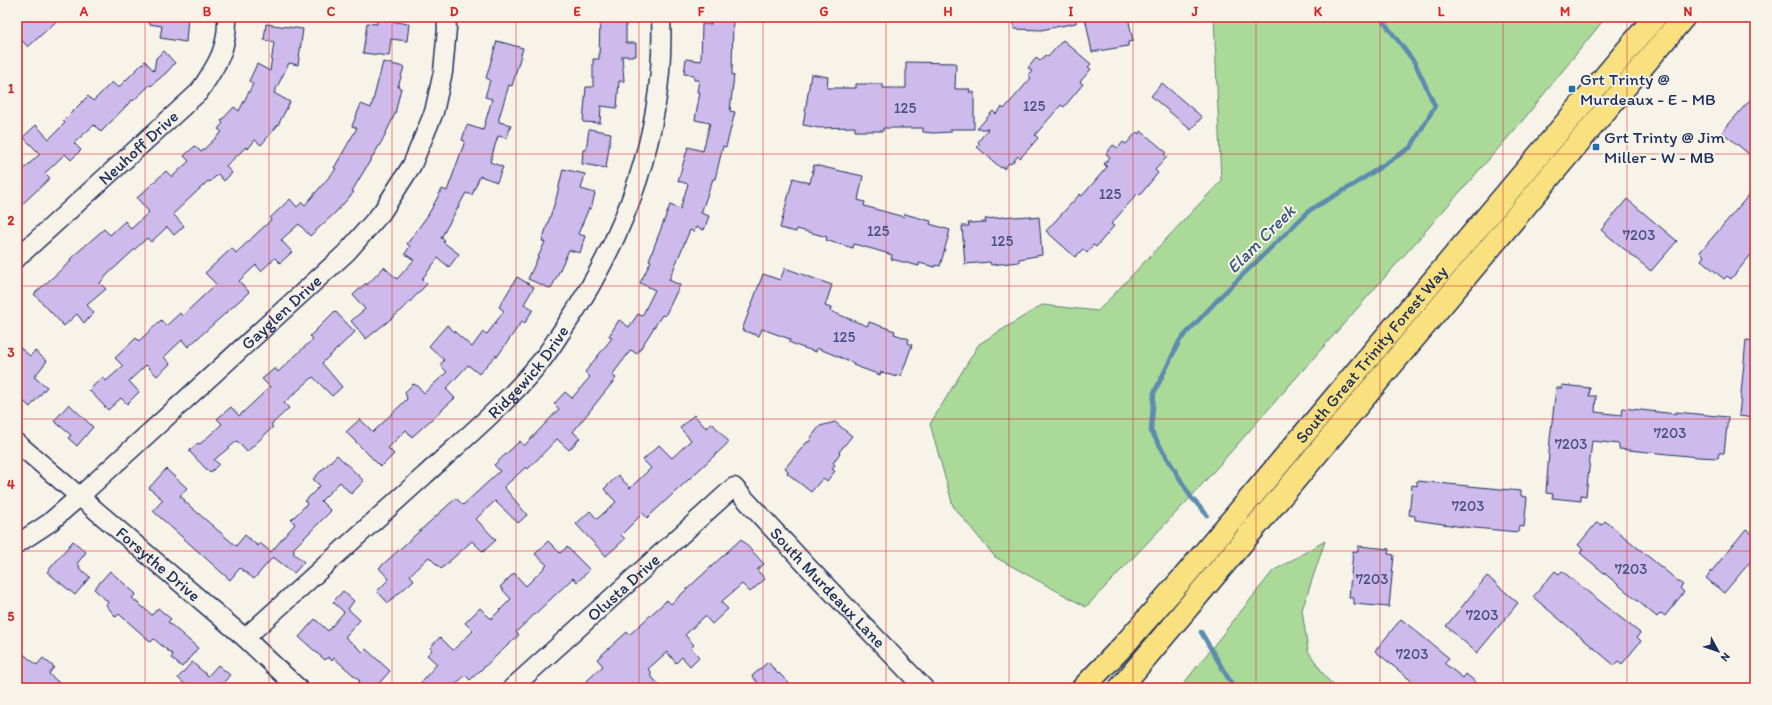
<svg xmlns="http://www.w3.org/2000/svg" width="1772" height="705" font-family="Itim,sans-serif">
	<rect width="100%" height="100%" fill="#f7f3e8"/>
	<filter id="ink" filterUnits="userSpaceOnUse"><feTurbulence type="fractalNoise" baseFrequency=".025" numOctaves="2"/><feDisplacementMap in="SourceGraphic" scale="8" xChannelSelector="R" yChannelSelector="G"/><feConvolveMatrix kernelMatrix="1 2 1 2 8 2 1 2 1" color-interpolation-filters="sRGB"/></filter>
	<g filter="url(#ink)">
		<path fill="#aad998" stroke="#62847b" d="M 1214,17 L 1606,17 L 1519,125 L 1191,497 L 1086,607 L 995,557 L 953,506 L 930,424 L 979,344 L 1042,305 L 1098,311 L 1221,181 Z
			M 1325,541 L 1302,610 L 1308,651 L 1327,679 L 1337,688 L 1180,688 L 1273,571 Z"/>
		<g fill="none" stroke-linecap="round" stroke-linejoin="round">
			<path stroke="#5b8cb0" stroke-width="4.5" d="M 1207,515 L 1191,497 L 1151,431 L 1154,393 L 1180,340 L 1223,294 L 1310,210 L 1353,185 L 1411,147 L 1435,106 L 1415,63 L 1380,17
				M 1201,632 L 1234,688"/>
		</g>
		<path fill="#cebaeb" stroke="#1b2f5e" d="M 22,17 L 61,17 L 28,47 L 17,35 L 17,22 Z
			M 150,17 L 188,17 L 186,42 L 160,38 L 162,26 L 149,24 Z
			M 600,17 L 619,17 L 620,23 L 626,23 L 626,43 L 636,43 L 636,56 L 622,56 L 624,81 L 619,81 L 617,108 L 601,106 L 600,123 L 583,122 L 586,87 L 593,87 L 593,59 L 599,59 Z
			M 711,17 L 733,17 L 732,75 L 734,75 L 730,111 L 735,112 L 726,147 L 723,146 L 715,179 L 713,179 L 701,213 L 709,216 L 704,230 L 696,227 L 694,232 L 690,230 L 669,280 L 680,285 L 665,316 L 662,315 L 637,354 L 631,350 L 612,375 L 616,378 L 573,432 L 580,438 L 569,450 L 557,439 L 528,469 L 526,467 L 504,487 L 527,515 L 518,523 L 495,501 L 476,519 L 496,540 L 483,552 L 472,541 L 441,569 L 429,557 L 410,575 L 414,580 L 388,603 L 377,591 L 389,579 L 379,568 L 456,498 L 463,505 L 500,471 L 494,465 L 520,441 L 524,446 L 559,409 L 554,404 L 565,392 L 572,398 L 590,377 L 585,372 L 612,338 L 609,336 L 619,320 L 629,327 L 638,314 L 642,316 L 655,290 L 640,283 L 651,261 L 649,260 L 670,205 L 680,209 L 688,184 L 678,181 L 688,147 L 703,151 L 710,123 L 695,120 L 700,92 L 697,92 L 699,80 L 694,80 L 694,75 L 684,74 L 686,59 L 701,61 L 702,24 L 711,24 Z
			M 1014,17 L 1076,17 L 1076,23 L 1041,30 L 1014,29 Z
			M 1085,17 L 1128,17 L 1133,41 L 1128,42 L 1128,46 L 1092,52 Z
			M 377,19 L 409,24 L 407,41 L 391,39 L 389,56 L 363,53 L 367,23 L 377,24 Z
			M 266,24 L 303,29 L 298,65 L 289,63 L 274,93 L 290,102 L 278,125 L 261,145 L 255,140 L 248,149 L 246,147 L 226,166 L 232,173 L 224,181 L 218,174 L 210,182 L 208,181 L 173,214 L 184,226 L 174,235 L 167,227 L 151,242 L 147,238 L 108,274 L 100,283 L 106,289 L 87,305 L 94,313 L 84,323 L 77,314 L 64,326 L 34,294 L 71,261 L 70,259 L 104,229 L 110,235 L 125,221 L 131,229 L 149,212 L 137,198 L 166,171 L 172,177 L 189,161 L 184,156 L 195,146 L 201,152 L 222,132 L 218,129 L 223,123 L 221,121 L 234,107 L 239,111 L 253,84 L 249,81 L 257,64 L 270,71 L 274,42 L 264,40 Z
			M 1063,40 L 1091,64 L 1088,67 L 1091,69 L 1080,82 L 1083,84 L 1064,107 L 1061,105 L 1035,135 L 1038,138 L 1026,152 L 1020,158 L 1018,156 L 1011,164 L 1009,163 L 1004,169 L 1003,167 L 1001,168 L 977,147 L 980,144 L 978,142 L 988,129 L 977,129 L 993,111 L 996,114 L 1002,107 L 1004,109 L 1031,78 L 1028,76 L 1032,71 L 1028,68 L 1036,58 L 1040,61 L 1045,55 L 1048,57 Z
			M 497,41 L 523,48 L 512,86 L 509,85 L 499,118 L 499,122 L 511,125 L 507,138 L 498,136 L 490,162 L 503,167 L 497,182 L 480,176 L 472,195 L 466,193 L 441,238 L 445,240 L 443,242 L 459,254 L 449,267 L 438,258 L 422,279 L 427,284 L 402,310 L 366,339 L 351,321 L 365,309 L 353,295 L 366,283 L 367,285 L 384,267 L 397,279 L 414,260 L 405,254 L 410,246 L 407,244 L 428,215 L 442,189 L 447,191 L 465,141 L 462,140 L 467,125 L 483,130 L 492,99 L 485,97 L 490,80 L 486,78 Z
			M 164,51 L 175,63 L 167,72 L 151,86 L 150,85 L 133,101 L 132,100 L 101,132 L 94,125 L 74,143 L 81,150 L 71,160 L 65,154 L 45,173 L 50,178 L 17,209 L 17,175 L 40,154 L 23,137 L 36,125 L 49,139 L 65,123 L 63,121 L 88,96 L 93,101 L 112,82 L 118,88 L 145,61 L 154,71 L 156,58 Z
			M 383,62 L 404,67 L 398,87 L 401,88 L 395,114 L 382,141 L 352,191 L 354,192 L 335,213 L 310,236 L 299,224 L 281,240 L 292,252 L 280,263 L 275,258 L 261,271 L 256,265 L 239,281 L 249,292 L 188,347 L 182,340 L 164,357 L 170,364 L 157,376 L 146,365 L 129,381 L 139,392 L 127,404 L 121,398 L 108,410 L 89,390 L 103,377 L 106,381 L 123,366 L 115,358 L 136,338 L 139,341 L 161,320 L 166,326 L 180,313 L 182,316 L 216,284 L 205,273 L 232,248 L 236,253 L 271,220 L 270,218 L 290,199 L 297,207 L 302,202 L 305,205 L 336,169 L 334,168 L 357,128 L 352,126 L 361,104 L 371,108 Z
			M 906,62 L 956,63 L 955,89 L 970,89 L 969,92 L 974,92 L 974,129 L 951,129 L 951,132 L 933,133 L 923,132 L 923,128 L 883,128 L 883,131 L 855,131 L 855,127 L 819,128 L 803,125 L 811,74 L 828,77 L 827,88 L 856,88 L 856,84 L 883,84 L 883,88 L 906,88 Z
			M 1162,83 L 1202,117 L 1191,130 L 1151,96 Z
			M 1755,94 L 1755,159 L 1722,132 Z
			M 589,129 L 611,133 L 606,168 L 582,164 L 583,150 L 586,150 Z
			M 1141,131 L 1166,152 L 1164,154 L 1167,157 L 1155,170 L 1158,173 L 1140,195 L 1138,193 L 1124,209 L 1111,224 L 1114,226 L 1096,247 L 1093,245 L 1087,253 L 1083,249 L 1075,257 L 1046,231 L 1080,194 L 1082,196 L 1107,167 L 1104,164 L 1110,157 L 1106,154 L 1113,145 L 1118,148 L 1123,142 L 1126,144 L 1137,132 L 1139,134 Z
			M 814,165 L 863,176 L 858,200 L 865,202 L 864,206 L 904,217 L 905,214 L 923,219 L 931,221 L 930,224 L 950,230 L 940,266 L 935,265 L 935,267 L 919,263 L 919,266 L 891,259 L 892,255 L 876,250 L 854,244 L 853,248 L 835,243 L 826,240 L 827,237 L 797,229 L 796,232 L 780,228 L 793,178 L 810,183 Z
			M 563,169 L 585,174 L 581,189 L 595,193 L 591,209 L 589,208 L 578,234 L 585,236 L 580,253 L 569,250 L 551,289 L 528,279 L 545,242 L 542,241 L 556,199 Z
			M 1755,188 L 1755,250 L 1731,279 L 1727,276 L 1724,279 L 1701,260 L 1704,256 L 1700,252 Z
			M 1627,199 L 1677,241 L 1651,271 L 1601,230 Z
			M 1013,216 L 1014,217 L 1031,216 L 1031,218 L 1039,217 L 1042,255 L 1019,259 L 1019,262 L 991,265 L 990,262 L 965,264 L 962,226 L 969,226 L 968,223 L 986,222 L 985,219 Z
			M 785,268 L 832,285 L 825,306 L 831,308 L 830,311 L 867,326 L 869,322 L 878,325 L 895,331 L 894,334 L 909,339 L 908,343 L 912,345 L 901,376 L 896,375 L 896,377 L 881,372 L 880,375 L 853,365 L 854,363 L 817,348 L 816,352 L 798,346 L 789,342 L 790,339 L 762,329 L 759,336 L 742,330 L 763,274 L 780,280 Z
			M 517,277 L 534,287 L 524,304 L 533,309 L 525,323 L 522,321 L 497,357 L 496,355 L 479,374 L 468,365 L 446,389 L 455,398 L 412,437 L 406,430 L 388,448 L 394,454 L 381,467 L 346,432 L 360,419 L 373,432 L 407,399 L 405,392 L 413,384 L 418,386 L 424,393 L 447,372 L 440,365 L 444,360 L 429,346 L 447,325 L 472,347 L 483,332 L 487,334 L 504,311 L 499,307 Z
			M 335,311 L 355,332 L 322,363 L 342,387 L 332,396 L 313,377 L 284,403 L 289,408 L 271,425 L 273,427 L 247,452 L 237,441 L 214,460 L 219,464 L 210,473 L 189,451 L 198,443 L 200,444 L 222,424 L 217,419 L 231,407 L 239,416 L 270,387 L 262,379 L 275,368 L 278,372 L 313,339 L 310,336 Z
			M 1746,340 L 1755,341 L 1755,418 L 1739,416 Z
			M 17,345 L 30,356 L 35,351 L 47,361 L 34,377 L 47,387 L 30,407 L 17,396 Z
			M 1562,385 L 1590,388 L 1589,396 L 1596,396 L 1595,412 L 1622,415 L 1623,408 L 1676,414 L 1676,412 L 1728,417 L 1724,453 L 1719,453 L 1718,458 L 1698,457 L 1619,449 L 1619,444 L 1592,441 L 1586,496 L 1581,495 L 1581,501 L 1552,498 L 1553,494 L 1546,493 L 1550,439 L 1556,388 L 1562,388 Z
			M 69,404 L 93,427 L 77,446 L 68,438 L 71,435 L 54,421 Z
			M 694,415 L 706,428 L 712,423 L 729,442 L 647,518 L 643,513 L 621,535 L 625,539 L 606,556 L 576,524 L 590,511 L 597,519 L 616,502 L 604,489 L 618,475 L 630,488 L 651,468 L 643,460 L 659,445 L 672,458 L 691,440 L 680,428 Z
			M 835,422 L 852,436 L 839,452 L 840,453 L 833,463 L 835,465 L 832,469 L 835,471 L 827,481 L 823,478 L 811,492 L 787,473 L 788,471 L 785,468 L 807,442 L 809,442 L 812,436 L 820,426 Z
			M 337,455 L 364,481 L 351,494 L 340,482 L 321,501 L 331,511 L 293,549 L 295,551 L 293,553 L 304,562 L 294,573 L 273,557 L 254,579 L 240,568 L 230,580 L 153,511 L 163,500 L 149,488 L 166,469 L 187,488 L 180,496 L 185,500 L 184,501 L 236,546 L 245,535 L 258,546 L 260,543 L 271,552 L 295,524 L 291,520 L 307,504 L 305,501 L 320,486 L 313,479 Z
			M 1417,481 L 1521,491 L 1521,496 L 1527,497 L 1524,527 L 1519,526 L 1518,532 L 1464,527 L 1415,520 L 1415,516 L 1409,515 L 1412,485 L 1417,486 Z
			M 1605,521 L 1683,585 L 1680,588 L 1684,592 L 1665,616 L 1661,613 L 1657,617 L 1580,553 L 1583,549 L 1578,545 L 1597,522 L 1602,525 Z
			M 1746,529 L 1755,536 L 1755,556 L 1724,593 L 1706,578 Z
			M 741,539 L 764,564 L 757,570 L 765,579 L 750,592 L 742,584 L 721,602 L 728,609 L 712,624 L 705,616 L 685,635 L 694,645 L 691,648 L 699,657 L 690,666 L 682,657 L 676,663 L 667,652 L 648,669 L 652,673 L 650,675 L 662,688 L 579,688 L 603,666 L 597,659 L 627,632 L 629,635 L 667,600 L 671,604 Z
			M 73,541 L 86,552 L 77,564 L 80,566 L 79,568 L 90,577 L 75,595 L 47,572 Z
			M 548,541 L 560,553 L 567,547 L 590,570 L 577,582 L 573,578 L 516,632 L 519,635 L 470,680 L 465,675 L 453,688 L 416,688 L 437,664 L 427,655 L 432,650 L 430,648 L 440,637 L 453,650 L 473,631 L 465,623 L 480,608 L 491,619 L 511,599 L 500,587 L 514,573 L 526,586 L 547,565 L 535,554 Z
			M 1358,546 L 1389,549 L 1388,554 L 1394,555 L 1389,607 L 1354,604 L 1354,598 L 1349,598 L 1353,551 L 1358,552 Z
			M 110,571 L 136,594 L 132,598 L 152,615 L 158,608 L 171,619 L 168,622 L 198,648 L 182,667 L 171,658 L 173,655 L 154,639 L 151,642 L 119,614 L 116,617 L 106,605 L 108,602 L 94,589 Z
			M 1555,571 L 1559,574 L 1562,571 L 1640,633 L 1637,637 L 1641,641 L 1622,664 L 1618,661 L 1614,665 L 1533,597 Z
			M 1487,576 L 1518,603 L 1477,653 L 1446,626 Z
			M 343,591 L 354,601 L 348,609 L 360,620 L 345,637 L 363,652 L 366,649 L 390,671 L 375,688 L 353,688 L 360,681 L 334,658 L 332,661 L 328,657 L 325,660 L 299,637 L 315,619 L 328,631 L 344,612 L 333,602 Z
			M 1401,619 L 1449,658 L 1444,663 L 1463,678 L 1466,674 L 1483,688 L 1420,688 L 1375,651 Z
			M 17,649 L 37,665 L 43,658 L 54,667 L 49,674 L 65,688 L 34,688 L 27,682 L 26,683 L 17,676 Z
			M 192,662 L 208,676 L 218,665 L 230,675 L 220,687 L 222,688 L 189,688 L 178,678 Z
			M 768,662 L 778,674 L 779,673 L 793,688 L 762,688 L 752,676 Z"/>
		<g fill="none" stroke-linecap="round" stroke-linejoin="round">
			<defs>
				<g id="minor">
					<path id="s1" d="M 17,258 L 199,92 C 216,66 228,50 227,17"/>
					<path id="s2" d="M 17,443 L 245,638 L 298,688"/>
					<path id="s3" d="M 17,544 L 49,523 L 80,496 L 347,252 L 382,212 L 412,165 L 434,112 L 443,72 L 447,28 L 446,17"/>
					<path id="s4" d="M 245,638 C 305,583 365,529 425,475 C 463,440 504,406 537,366 C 547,355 555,341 564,328 C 626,237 666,129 661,17"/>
					<path id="s5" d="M 512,688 L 734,487 L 806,565 L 924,688"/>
				</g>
				<g id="major">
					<path id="s6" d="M 1083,688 L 1124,645 L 1183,578 L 1655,17"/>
					<path d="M 1120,688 L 1684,17"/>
				</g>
			</defs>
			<use href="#minor" stroke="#1b2f5e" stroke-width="21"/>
			<use href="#major" stroke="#1b2f5e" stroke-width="25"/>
			<use href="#minor" stroke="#f7f3e8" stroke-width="18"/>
			<use href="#major" stroke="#fae180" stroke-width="22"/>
		</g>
	</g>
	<path fill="none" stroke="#d62828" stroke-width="1" stroke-opacity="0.55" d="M 145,17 L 145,688M 269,17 L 269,688M 392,17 L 392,688M 516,17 L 516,688M 639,17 L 639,688M 763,17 L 763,688M 886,17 L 886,688M 1009,17 L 1009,688M 1133,17 L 1133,688M 1256,17 L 1256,688M 1380,17 L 1380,688M 1503,17 L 1503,688M 1627,17 L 1627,688M 17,154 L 1755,154M 17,286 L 1755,286M 17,419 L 1755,419M 17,551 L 1755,551"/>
	<g fill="#1f6fb2" stroke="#f7f3e8" stroke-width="1.5">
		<rect x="1568" y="85" width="8" height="8" rx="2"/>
		<rect x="1592" y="143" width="8" height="8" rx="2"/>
	</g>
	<g text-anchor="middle" stroke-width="4" stroke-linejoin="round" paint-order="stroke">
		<g font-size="15" fill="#485281">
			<text x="1034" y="111">125</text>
			<text x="905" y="113">125</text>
			<text x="1110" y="199">125</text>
			<text x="878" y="236">125</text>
			<text x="1639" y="240">7203</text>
			<text x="1002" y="246">125</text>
			<text x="844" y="342">125</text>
			<text x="1670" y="438">7203</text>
			<text x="1571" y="449">7203</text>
			<text x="1468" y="511">7203</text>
			<text x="1631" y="574">7203</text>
			<text x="1372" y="584">7203</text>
			<text x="1482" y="620">7203</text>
			<text x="1412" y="659">7203</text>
		</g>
		<g font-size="17" fill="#1b2f5e" stroke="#f7f3e8" text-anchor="start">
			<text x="1580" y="85">Grt Trinty @<tspan x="1580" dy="20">Murdeaux - E - MB</tspan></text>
			<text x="1604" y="143">Grt Trinty @ Jim<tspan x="1604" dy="20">Miller - W - MB</tspan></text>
		</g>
		<g font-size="17" fill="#1b2f5e" stroke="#f7f3e8">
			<text dy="6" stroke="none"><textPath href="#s1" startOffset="164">Neuhoff Drive</textPath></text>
			<text dy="6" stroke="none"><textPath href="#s3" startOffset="352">Gayglen Drive</textPath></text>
			<text dy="6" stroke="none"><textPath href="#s6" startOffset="441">South Great Trinity Forest Way</textPath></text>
			<text dy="6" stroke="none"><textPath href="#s4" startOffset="389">Ridgewick Drive</textPath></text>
			<text dy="6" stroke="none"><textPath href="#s2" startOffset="186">Forsythe Drive</textPath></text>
			<text dy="6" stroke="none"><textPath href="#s5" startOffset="150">Olusta Drive</textPath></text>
			<text dy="6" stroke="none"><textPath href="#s5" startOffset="437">South Murdeaux Lane</textPath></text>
		</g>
		<g font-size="18" font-style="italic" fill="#365680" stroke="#f7f3e8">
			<text transform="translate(1261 239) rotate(-45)" y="6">Elam Creek</text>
		</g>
	</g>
	<rect width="1772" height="705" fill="none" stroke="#f7f3e8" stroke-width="44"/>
	<g transform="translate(1718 651) rotate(130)" stroke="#f7f3e8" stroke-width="3" paint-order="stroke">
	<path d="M0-3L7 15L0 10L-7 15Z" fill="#1b2f5e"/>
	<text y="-6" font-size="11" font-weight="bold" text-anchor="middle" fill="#1b2f5e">N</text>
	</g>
	<rect x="22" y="22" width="1728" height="661" fill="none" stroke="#d62828" stroke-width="1.5"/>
	<g font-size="13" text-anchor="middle" font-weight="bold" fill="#d62828">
		<text x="84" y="16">A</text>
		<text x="207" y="16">B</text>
		<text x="331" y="16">C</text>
		<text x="454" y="16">D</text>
		<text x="577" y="16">E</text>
		<text x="701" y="16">F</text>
		<text x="824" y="16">G</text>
		<text x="948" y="16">H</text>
		<text x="1071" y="16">I</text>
		<text x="1195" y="16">J</text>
		<text x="1318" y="16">K</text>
		<text x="1441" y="16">L</text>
		<text x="1565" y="16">M</text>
		<text x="1688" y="16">N</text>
		<text x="11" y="93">1</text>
		<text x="11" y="225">2</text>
		<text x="11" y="357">3</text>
		<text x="11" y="489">4</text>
		<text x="11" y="621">5</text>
	</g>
</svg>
